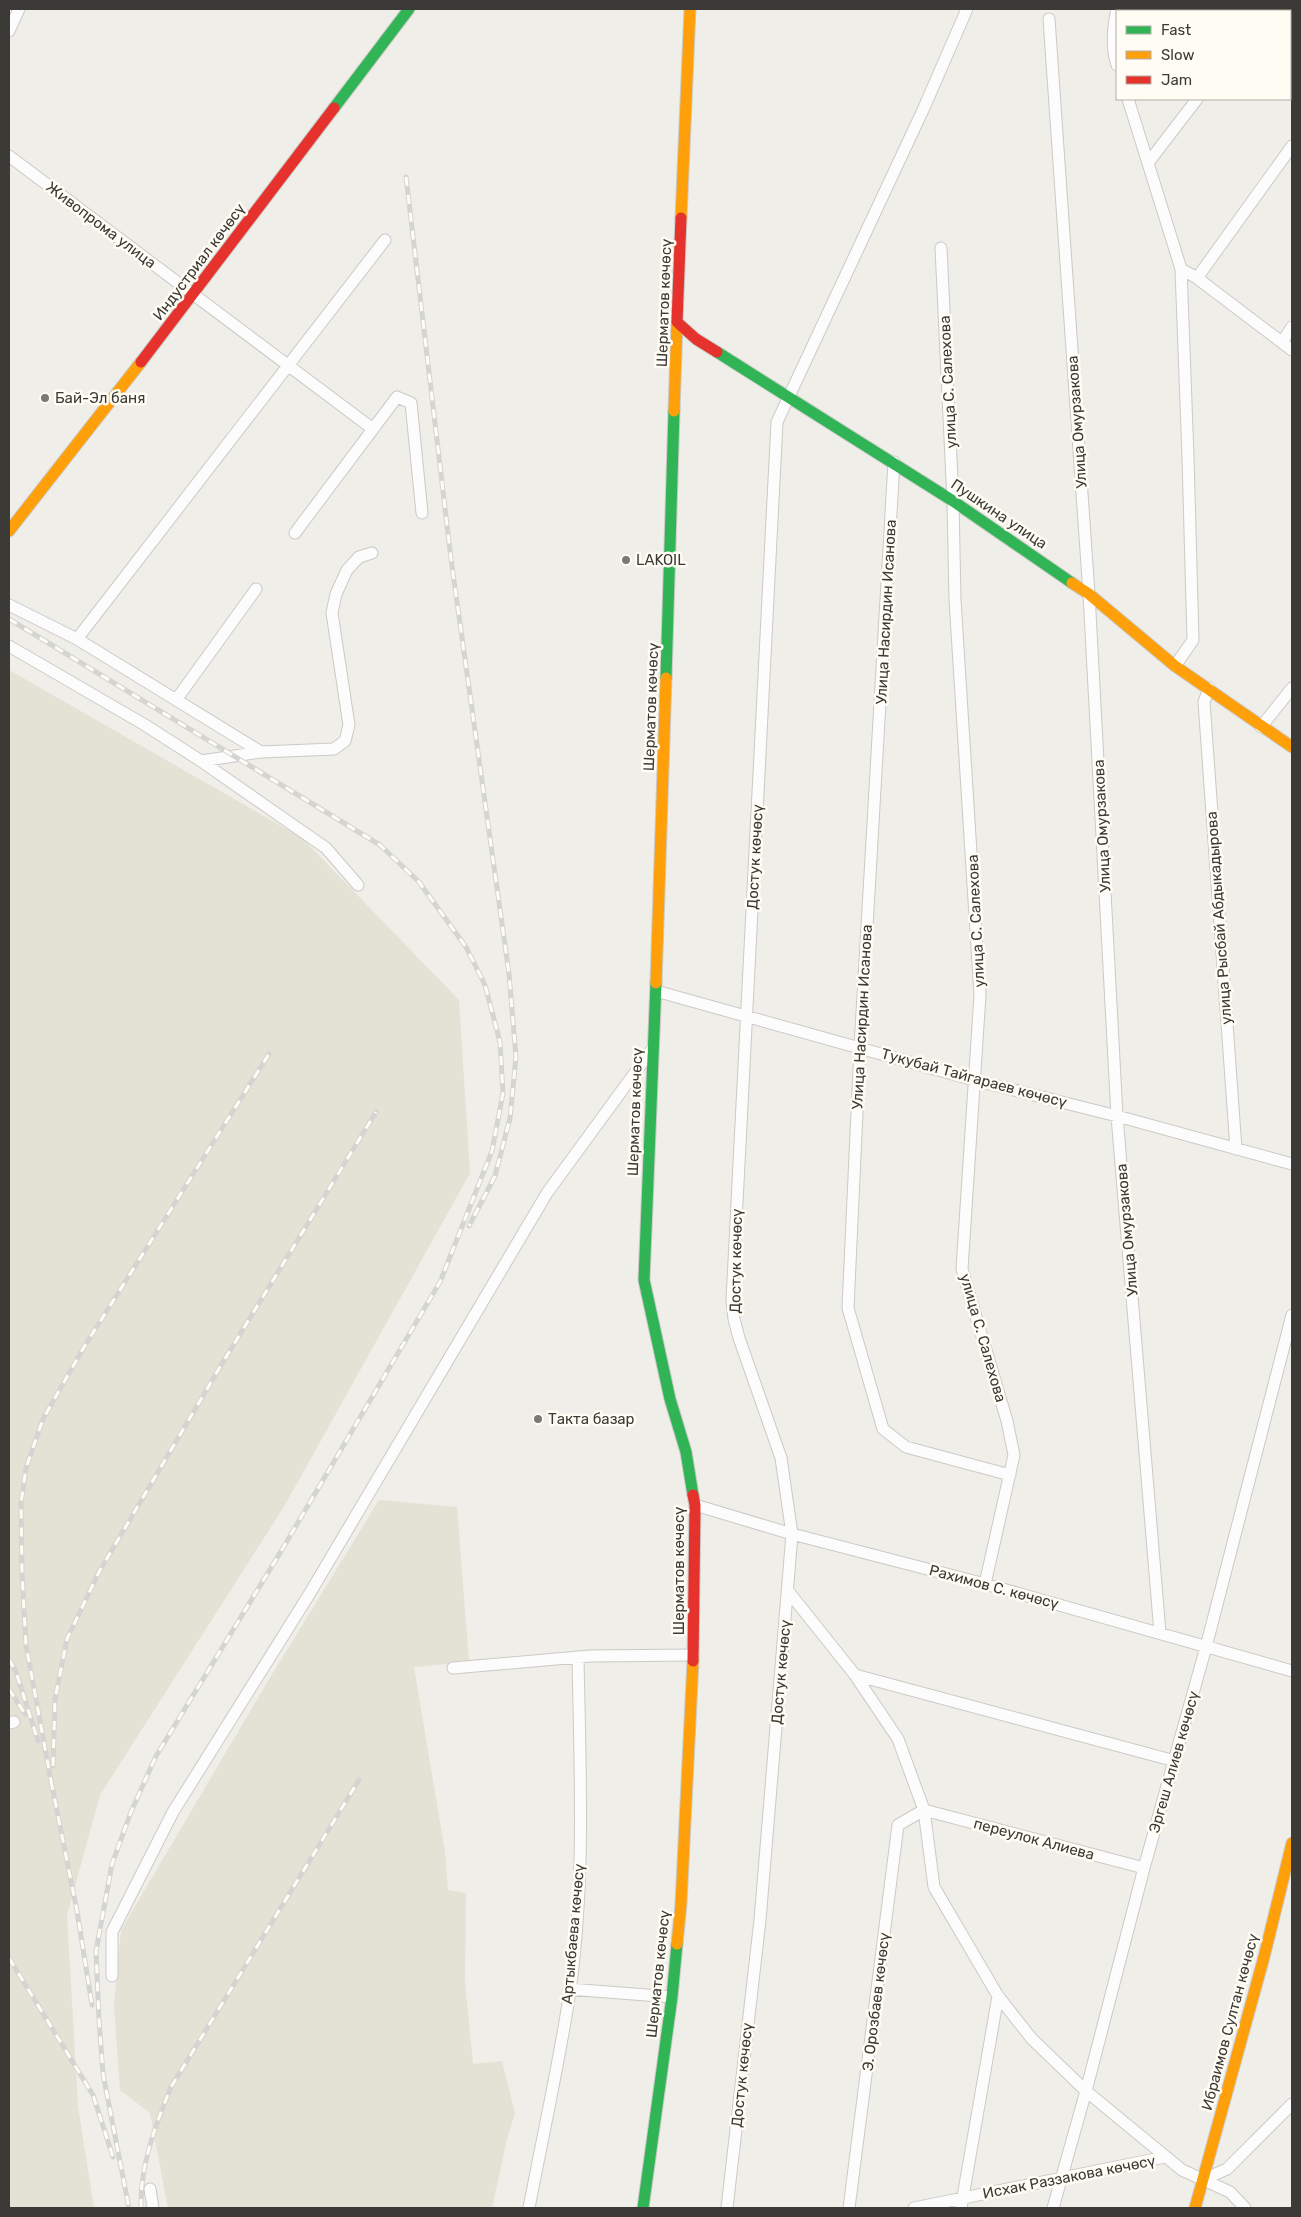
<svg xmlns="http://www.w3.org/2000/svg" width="1301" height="2217" font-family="Rubik,sans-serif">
	<rect width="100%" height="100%" fill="#efeee8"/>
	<path fill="#e4e1d5" d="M 9,670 L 302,838 L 459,1000 L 470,1173 L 285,1505 L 100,1795 L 67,1915 L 78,2107 L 94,2208 L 9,2208 Z
		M 379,1500 L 457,1507 L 469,1662 L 414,1667 L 445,1852 L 448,1890 L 466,1893 L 465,1983 L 473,2064 L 502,2061 L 515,2113 L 507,2139 L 492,2208 L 168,2208 L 150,2113 L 120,2090 L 114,2005 L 121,1930 L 268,1681 Z"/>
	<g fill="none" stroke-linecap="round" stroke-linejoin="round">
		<defs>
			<path id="street" d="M 1117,9 C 1113,27 1111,47 1117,65
				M 1126,11 L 1128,9
				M 1264,11 L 1266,9
				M 1049,19 L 1089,594 L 1117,1116 L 1160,1633
				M 9,31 L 19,9
				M 1128,99 L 1181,269 L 1188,457 L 1193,640 L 1175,666
				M 9,156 L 373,429
				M 1148,163 L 1197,99
				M 941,248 L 953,501 L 955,600 L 980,995 L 962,1269 L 1007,1421 L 1014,1455 L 985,1584
				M 1181,269 L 1197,278 L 1292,350
				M 1197,278 L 1292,146
				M 1282,342 L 1292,327
				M 894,462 L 860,1047 L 848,1308 L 883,1429 L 906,1447 L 1010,1475
				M 295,533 L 397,397 L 411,403 L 422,513
				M 9,605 L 77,639 L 261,752
				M 77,639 L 385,240
				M 9,646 L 145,725 L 201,761 L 326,848 L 358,885
				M 1209,688 L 1204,702 L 1236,1149
				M 176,700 L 256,589
				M 1261,727 L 1292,688
				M 201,761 L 261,752 L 334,749 L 345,741 L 349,725 L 332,613 L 336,594 L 347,570 L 359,557 L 372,553
				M 656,991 L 974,1080 L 1117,1116 L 1292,1164
				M 695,1505 L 792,1534 L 985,1584 L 1292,1671
				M 788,1591 L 855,1675 L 898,1739 L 924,1810 L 934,1887 L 998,1996 L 1032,2039 L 1086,2091 L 1182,2170 L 1230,2192 L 1245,2208
				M 453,1668 L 590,1656 L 693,1655
				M 855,1675 L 1175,1761
				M 9,1723 L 14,1722
				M 112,1976 L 112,1932 L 173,1812 L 310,1593 L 547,1193 L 653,1048
				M 569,1989 L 672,1997
				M 1202,2180 L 1227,2169 L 1292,2104
				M 150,2189 L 153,2208
				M 529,2208 C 542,2140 557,2072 568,2004 C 586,1889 580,1773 578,1657
				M 727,2208 L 760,1920 L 792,1534 L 781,1458 L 739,1338 L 734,1319 L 732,1300 L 777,422 L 923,110 L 967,9
				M 849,2208 L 898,1825 L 924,1810 L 1144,1868
				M 914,2208 L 1165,2157
				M 961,2208 L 998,1996
				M 1053,2208 L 1086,2091 L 1144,1868 L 1206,1647 L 1292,1315"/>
			<path id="fast" d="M 334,108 L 409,9
				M 717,352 L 953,501 L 1072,583
				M 666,678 L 674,411
				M 656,983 L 644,1280 L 670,1399 L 686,1452 L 693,1495
				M 643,2208 L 672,1997 L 677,1944"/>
			<path id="slow" d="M 681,218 L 690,9
				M 674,411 L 677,322
				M 9,531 L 141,362
				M 1072,583 L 1089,594 L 1175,666 L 1292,747
				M 656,983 L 666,678
				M 677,1944 L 681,1904 L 693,1661
				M 1195,2208 L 1264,1957 L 1292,1843"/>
			<path id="jam" d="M 681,218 L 677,322 L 696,339 L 717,352
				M 141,362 L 334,108
				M 693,1661 L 695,1505 L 693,1495"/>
		</defs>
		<use href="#street" stroke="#cbcac6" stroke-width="13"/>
		<use href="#fast" stroke="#cbcac6" stroke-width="13"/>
		<use href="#slow" stroke="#cbcac6" stroke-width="13"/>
		<use href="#jam" stroke="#cbcac6" stroke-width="13"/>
		<use href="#street" stroke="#fdfcfc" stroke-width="11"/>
		<use href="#fast" stroke="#30b455" stroke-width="11"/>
		<use href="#slow" stroke="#ff9f0a" stroke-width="11"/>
		<use href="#jam" stroke="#e5322d" stroke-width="11"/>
		<defs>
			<path id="rail" d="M 406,177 L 451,559 L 509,974 L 516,1057 L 510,1118 L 495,1176 L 469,1226
				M 9,619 L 380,845 L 419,882 L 466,947 L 485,985 L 500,1042 L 503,1093 L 492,1151 L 440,1282 L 277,1558 L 156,1756 L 131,1812 L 112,1864 L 96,1951 L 99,2020 L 103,2074 L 129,2208
				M 9,1659 L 16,1672 L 38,1741
				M 9,1689 L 25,1714
				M 53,1766 L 55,1699 L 67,1639 L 99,1572 L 223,1362 L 376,1112
				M 51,1781 L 77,1911 L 92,2005
				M 52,1786 L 26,1645 L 22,1574 L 21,1503 L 26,1468 L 43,1419 L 84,1347 L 269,1054
				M 9,1958 L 93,2095 L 113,2157
				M 141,2208 C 140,2165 155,2127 171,2087 L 359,1780"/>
		</defs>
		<use href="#rail" stroke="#d4d4d2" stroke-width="5"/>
		<use href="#rail" stroke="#fffcf3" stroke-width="3" stroke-dasharray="9" stroke-linecap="butt"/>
	</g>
	<g fill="#7a7974" stroke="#fffcf3" stroke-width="2">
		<circle cx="45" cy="398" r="5"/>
		<circle cx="626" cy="560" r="5"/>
		<circle cx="538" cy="1419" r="5"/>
	</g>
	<g text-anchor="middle" stroke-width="5" stroke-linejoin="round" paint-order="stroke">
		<g font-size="15" fill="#3b3a36" stroke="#fffcf3">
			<text transform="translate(101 225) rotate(37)" y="5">Живопрома улица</text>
			<text transform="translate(199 262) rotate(-53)" y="5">Индустриал көчөсү</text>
			<text transform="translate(664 303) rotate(-88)" y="5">Шерматов көчөсү</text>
			<text transform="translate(948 382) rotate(-93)" y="5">улица С. Салехова</text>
			<text transform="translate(1077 422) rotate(-94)" y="5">Улица Омурзакова</text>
			<text transform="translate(999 514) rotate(34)" y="5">Пушкина улица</text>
			<text transform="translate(886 612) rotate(-87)" y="5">Улица Насирдин Исанова</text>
			<text transform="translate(651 707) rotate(-88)" y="5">Шерматов көчөсү</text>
			<text transform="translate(1102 826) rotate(-93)" y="5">Улица Омурзакова</text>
			<text transform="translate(755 857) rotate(-87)" y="5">Достук көчөсү</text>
			<text transform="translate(1219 918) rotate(-94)" y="5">улица Рысбай Абдыкадырова</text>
			<text transform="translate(976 921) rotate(-93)" y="5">улица С. Салехова</text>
			<text transform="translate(862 1017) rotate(-87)" y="5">Улица Насирдин Исанова</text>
			<text transform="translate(974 1078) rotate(15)" y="5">Тукубай Тайгараев көчөсү</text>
			<text transform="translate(635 1112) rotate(-88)" y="5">Шерматов көчөсү</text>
			<text transform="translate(1127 1230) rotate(-95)" y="5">Улица Омурзакова</text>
			<text transform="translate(736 1261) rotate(-89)" y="5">Достук көчөсү</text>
			<text transform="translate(983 1338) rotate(74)" y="5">улица С. Салехова</text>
			<text transform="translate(679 1571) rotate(-90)" y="5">Шерматов көчөсү</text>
			<text transform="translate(994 1587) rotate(15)" y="5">Рахимов С. көчөсү</text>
			<text transform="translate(781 1672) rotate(-85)" y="5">Достук көчөсү</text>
			<text transform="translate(1174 1762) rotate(-74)" y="5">Эргеш Алиев көчөсү</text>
			<text transform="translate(1034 1839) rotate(15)" y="5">переулок Алиева</text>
			<text transform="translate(573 1934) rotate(-85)" y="5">Артыкбаева көчөсү</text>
			<text transform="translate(658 1974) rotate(-84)" y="5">Шерматов көчөсү</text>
			<text transform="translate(876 2002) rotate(-83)" y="5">Э. Орозбаев көчөсү</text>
			<text transform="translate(1230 2022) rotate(-75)" y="5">Ибраимов Султан көчөсү</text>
			<text transform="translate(742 2075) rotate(-84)" y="5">Достук көчөсү</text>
			<text transform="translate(1069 2177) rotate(-11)" y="5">Исхак Раззакова көчөсү</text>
		</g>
		<g font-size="15" fill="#3b3a36" stroke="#fffcf3" text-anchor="start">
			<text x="55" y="403">Бай-Эл баня</text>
			<text x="636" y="565">LAKOIL</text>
			<text x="548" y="1424">Такта базар</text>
		</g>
	</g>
	<rect width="1301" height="2217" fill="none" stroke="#3b3a36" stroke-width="20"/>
	<rect x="1116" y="10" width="175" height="90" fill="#fffcf3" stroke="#b1aea7"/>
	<rect x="1126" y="26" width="25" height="8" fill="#30b455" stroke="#b1aea7"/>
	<text x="1161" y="35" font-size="15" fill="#3b3a36">Fast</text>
	<rect x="1126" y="51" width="25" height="8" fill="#ff9f0a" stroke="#b1aea7"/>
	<text x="1161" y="60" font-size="15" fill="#3b3a36">Slow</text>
	<rect x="1126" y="76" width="25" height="8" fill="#e5322d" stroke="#b1aea7"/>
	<text x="1161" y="85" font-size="15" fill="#3b3a36">Jam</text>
</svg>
